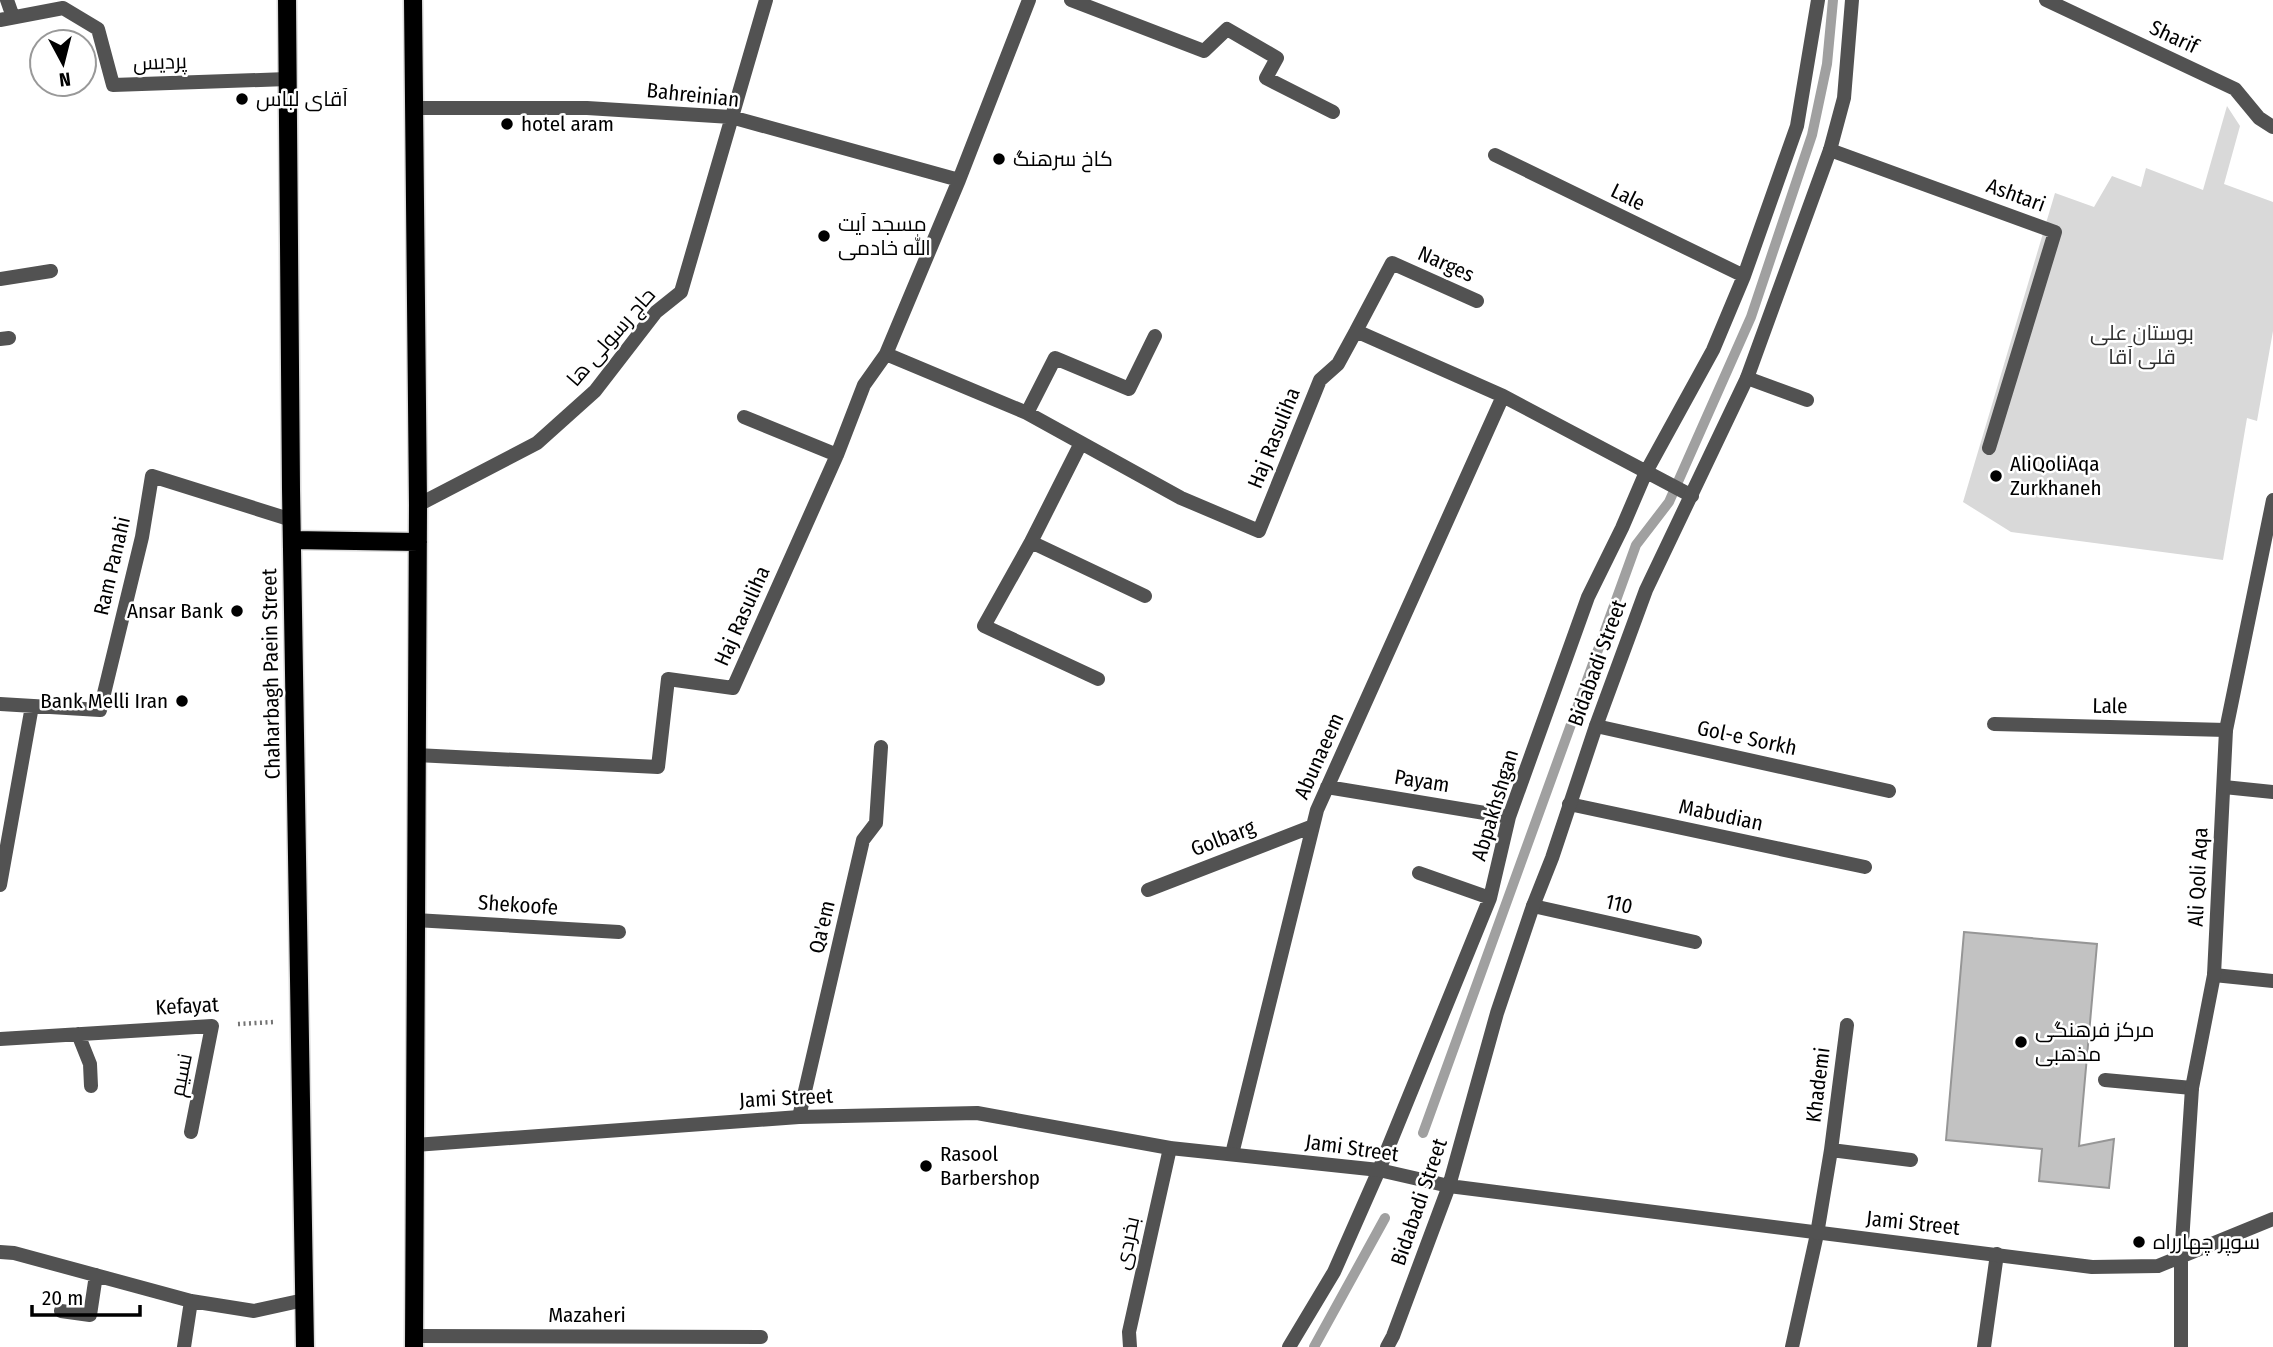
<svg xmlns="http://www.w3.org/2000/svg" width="2273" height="1347" font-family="'Fira Sans Condensed',Cairo,sans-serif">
	<rect width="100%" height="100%" fill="#fff"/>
	<path fill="#d9d9d9" d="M 2227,106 L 2240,126 L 2224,184 L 2273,202 L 2273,331 L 2257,421 L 2247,418 L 2223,560 L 2011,532 L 1963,502 L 2055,193 L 2094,207 L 2112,176 L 2141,187 L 2146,168 L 2203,190 Z"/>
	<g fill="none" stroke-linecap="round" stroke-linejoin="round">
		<path stroke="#a0a0a0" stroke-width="10" d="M 1423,1133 L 1636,545 L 1669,502 L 1751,317 L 1812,135 L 1827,64 L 1833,0
			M 1314,1347 L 1385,1218"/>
	</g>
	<path fill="#c2c2c2" stroke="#969696" stroke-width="2" d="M 1964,932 L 2097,944 L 2079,1146 L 2114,1139 L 2109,1188 L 2039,1181 L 2042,1149 L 1946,1140 Z"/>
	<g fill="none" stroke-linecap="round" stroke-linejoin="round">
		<defs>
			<path id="primary" d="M 287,0 L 291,489 L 305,1347
				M 413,0 L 418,505 L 414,1347
				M 292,540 L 418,542"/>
		</defs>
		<use href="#primary" stroke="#dbdbdb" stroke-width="21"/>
		<path stroke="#747474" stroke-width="4.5" stroke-dasharray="2 3.5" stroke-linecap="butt" d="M 238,1024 L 274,1022"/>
		<path stroke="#525252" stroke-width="14" d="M 7,0 L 13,17
			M 1071,0 L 1204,51 L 1227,29 L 1277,58 L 1266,78 L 1333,112
			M 2046,0 L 2235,89 L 2259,118 L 2273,127
			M 0,20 L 63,8 L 98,29 L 113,85 L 287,79
			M 414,108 L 587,108 L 731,117 L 959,180
			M 1830,150 L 2055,232 L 1989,448
			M 1495,155 L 1744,276
			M 0,279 L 51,271
			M 1356,331 L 1392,263 L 1477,301
			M 0,339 L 9,338
			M 886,354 L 1027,413 L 1181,498 L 1259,531 L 1320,380 L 1338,364 L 1356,331 L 1503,396 L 1692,496
			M 1747,378 L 1807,400
			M 1027,413 L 1055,358 L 1129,389 L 1155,336
			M 744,417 L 837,455
			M 1081,443 L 1031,542 L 984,626 L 1098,679
			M 418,505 L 537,443 L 595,391 L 656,312 L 681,292 L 766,0
			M 1031,542 L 1145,596
			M 0,704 L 100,710 L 142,537 L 152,476 L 292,520
			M 1994,724 L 2226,730
			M 1596,726 L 1889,791
			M 416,755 L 658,767 L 668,679 L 733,688 L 837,455 L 864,385 L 886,354 L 959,180 L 1029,0
			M 1327,787 L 1509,817
			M 2224,787 L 2273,792
			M 1569,804 L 1865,867
			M 1419,873 L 1490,898
			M 0,885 L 32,706
			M 1148,890 L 1313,826
			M 1533,906 L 1695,942
			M 415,920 L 619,932
			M 2214,975 L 2273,981
			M 78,1034 L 90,1064 L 91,1086
			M 0,1039 L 212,1026 L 191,1132
			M 2105,1080 L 2192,1088
			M 799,1117 L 863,840 L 876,823 L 881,747
			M 1831,1150 L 1911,1160
			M 1232,1154 L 1317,810 L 1503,396
			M 0,1252 L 14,1253 L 191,1301 L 254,1311 L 304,1300
			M 61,1311 L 90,1315 L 96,1275
			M 414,1336 L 761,1337
			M 184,1347 L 191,1301
			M 1130,1347 L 1129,1332 L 1170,1148
			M 1289,1347 L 1334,1272 L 1379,1170 L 1490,898 L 1509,817 L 1588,597 L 1622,528 L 1646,472 L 1713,350 L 1744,276 L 1797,126 L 1818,0
			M 1792,1347 L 1817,1234 L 1831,1150 L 1847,1025
			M 1984,1347 L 1997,1254"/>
		<path stroke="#525252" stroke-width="14" d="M 415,1145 L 799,1117 L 977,1113 L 1170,1148 L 1379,1170 L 1449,1186 L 2092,1267 L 2158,1266 L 2273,1219
			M 1387,1347 L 1393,1336 L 1449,1186 L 1497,1013 L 1533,906 L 1552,858 L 1596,726 L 1646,590 L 1747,378 L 1830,150 L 1844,98 L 1852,0
			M 2181,1347 L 2181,1258 L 2192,1088 L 2214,975 L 2226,730 L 2273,500"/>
		<use href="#primary" stroke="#000" stroke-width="18"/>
	</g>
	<g fill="#000" stroke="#fff" stroke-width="2.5">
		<circle cx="242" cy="99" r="7"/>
		<circle cx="507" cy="124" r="7"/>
		<circle cx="999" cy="159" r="7"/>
		<circle cx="824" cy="236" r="7"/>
		<circle cx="1996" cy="476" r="7"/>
		<circle cx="237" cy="611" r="7"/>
		<circle cx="182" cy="701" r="7"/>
		<circle cx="2021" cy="1042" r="7"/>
		<circle cx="926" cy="1166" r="7"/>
		<circle cx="2139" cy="1242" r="7"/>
	</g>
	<g text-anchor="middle" stroke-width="5" stroke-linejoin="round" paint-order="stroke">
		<g font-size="21" fill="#000" stroke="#fff">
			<text transform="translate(2174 37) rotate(25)" y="7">Sharif</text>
			<text transform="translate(160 62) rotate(-2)" y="7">پردیس</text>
			<text transform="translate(693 95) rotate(6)" y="7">Bahreinian</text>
			<text transform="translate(2016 195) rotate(20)" y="7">Ashtari</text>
			<text transform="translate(1628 197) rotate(26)" y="7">Lale</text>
			<text transform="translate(1446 264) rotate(24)" y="7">Narges</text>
			<text transform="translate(611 337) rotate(-49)" y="7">حاج رسولی ها</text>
			<text transform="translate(1274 438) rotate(-68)" y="7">Haj Rasuliha</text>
			<text transform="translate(112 566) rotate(-77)" y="7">Ram Panahi</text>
			<text transform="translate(742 616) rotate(-66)" y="7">Haj Rasuliha</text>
			<text transform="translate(1597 663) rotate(-70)" y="7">Bidabadi Street</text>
			<text transform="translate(271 674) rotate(-91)" y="7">Chaharbagh Paein Street</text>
			<text transform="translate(2110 706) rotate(1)" y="7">Lale</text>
			<text transform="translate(1747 738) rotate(12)" y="7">Gol-e Sorkh</text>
			<text transform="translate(1319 756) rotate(-66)" y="7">Abunaeem</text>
			<text transform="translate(1422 781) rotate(9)" y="7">Payam</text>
			<text transform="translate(1495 805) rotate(-73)" y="7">Abpakhshgan</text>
			<text transform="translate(1721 815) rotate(12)" y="7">Mabudian</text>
			<text transform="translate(1223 838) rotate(-21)" y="7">Golbarg</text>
			<text transform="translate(2198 877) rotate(-87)" y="7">Ali Qoli Aqa</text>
			<text transform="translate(1619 904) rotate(13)" y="7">110</text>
			<text transform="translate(518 905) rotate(4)" y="7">Shekoofe</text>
			<text transform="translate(822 927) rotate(-77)" y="7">Qa'em</text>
			<text transform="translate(187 1006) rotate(-3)" y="7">Kefayat</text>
			<text transform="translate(181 1075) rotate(-79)" y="7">نسیم</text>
			<text transform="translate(1818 1085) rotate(-83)" y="7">Khademi</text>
			<text transform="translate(786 1098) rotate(-3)" y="7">Jami Street</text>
			<text transform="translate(1352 1148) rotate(8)" y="7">Jami Street</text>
			<text transform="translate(1419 1202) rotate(-71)" y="7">Bidabadi Street</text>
			<text transform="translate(1913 1223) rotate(6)" y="7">Jami Street</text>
			<text transform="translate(1127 1243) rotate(-78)" y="7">بخردی</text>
			<text x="587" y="1322">Mazaheri</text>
		</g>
		<g font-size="21" fill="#000" stroke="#fff" text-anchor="start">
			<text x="256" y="106">آقای لباس</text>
			<text x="521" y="131">hotel aram</text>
			<text x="1013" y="166">کاخ سرهنگ</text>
			<text x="838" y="231">مسجد آیت<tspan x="838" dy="24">الله خادمی</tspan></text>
			<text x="2010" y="471">AliQoliAqa<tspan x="2010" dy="24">Zurkhaneh</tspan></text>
			<text x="223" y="618" text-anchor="end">Ansar Bank</text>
			<text x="168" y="708" text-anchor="end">Bank Melli Iran</text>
			<text x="2035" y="1037">مرکز فرهنگی<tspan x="2035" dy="24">مذهبی</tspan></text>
			<text x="940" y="1161">Rasool<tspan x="940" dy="24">Barbershop</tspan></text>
			<text x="2153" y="1249">سوپر چهارراه</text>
		</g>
		<g font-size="21" fill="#303030" stroke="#fff">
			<text x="2142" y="340">بوستان علی<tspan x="2142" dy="24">قلی آقا</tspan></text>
		</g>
	</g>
	<g transform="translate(63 63) rotate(173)"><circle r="33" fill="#ffffff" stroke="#999999" stroke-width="2"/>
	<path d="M0-5L12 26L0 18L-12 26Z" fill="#000000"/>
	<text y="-10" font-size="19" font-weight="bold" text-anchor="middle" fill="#000000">N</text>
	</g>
	<path d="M32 1305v10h108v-10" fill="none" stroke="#000000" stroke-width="3.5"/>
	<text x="42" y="1305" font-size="21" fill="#000000" stroke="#ffffff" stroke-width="5" paint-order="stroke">20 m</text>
</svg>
